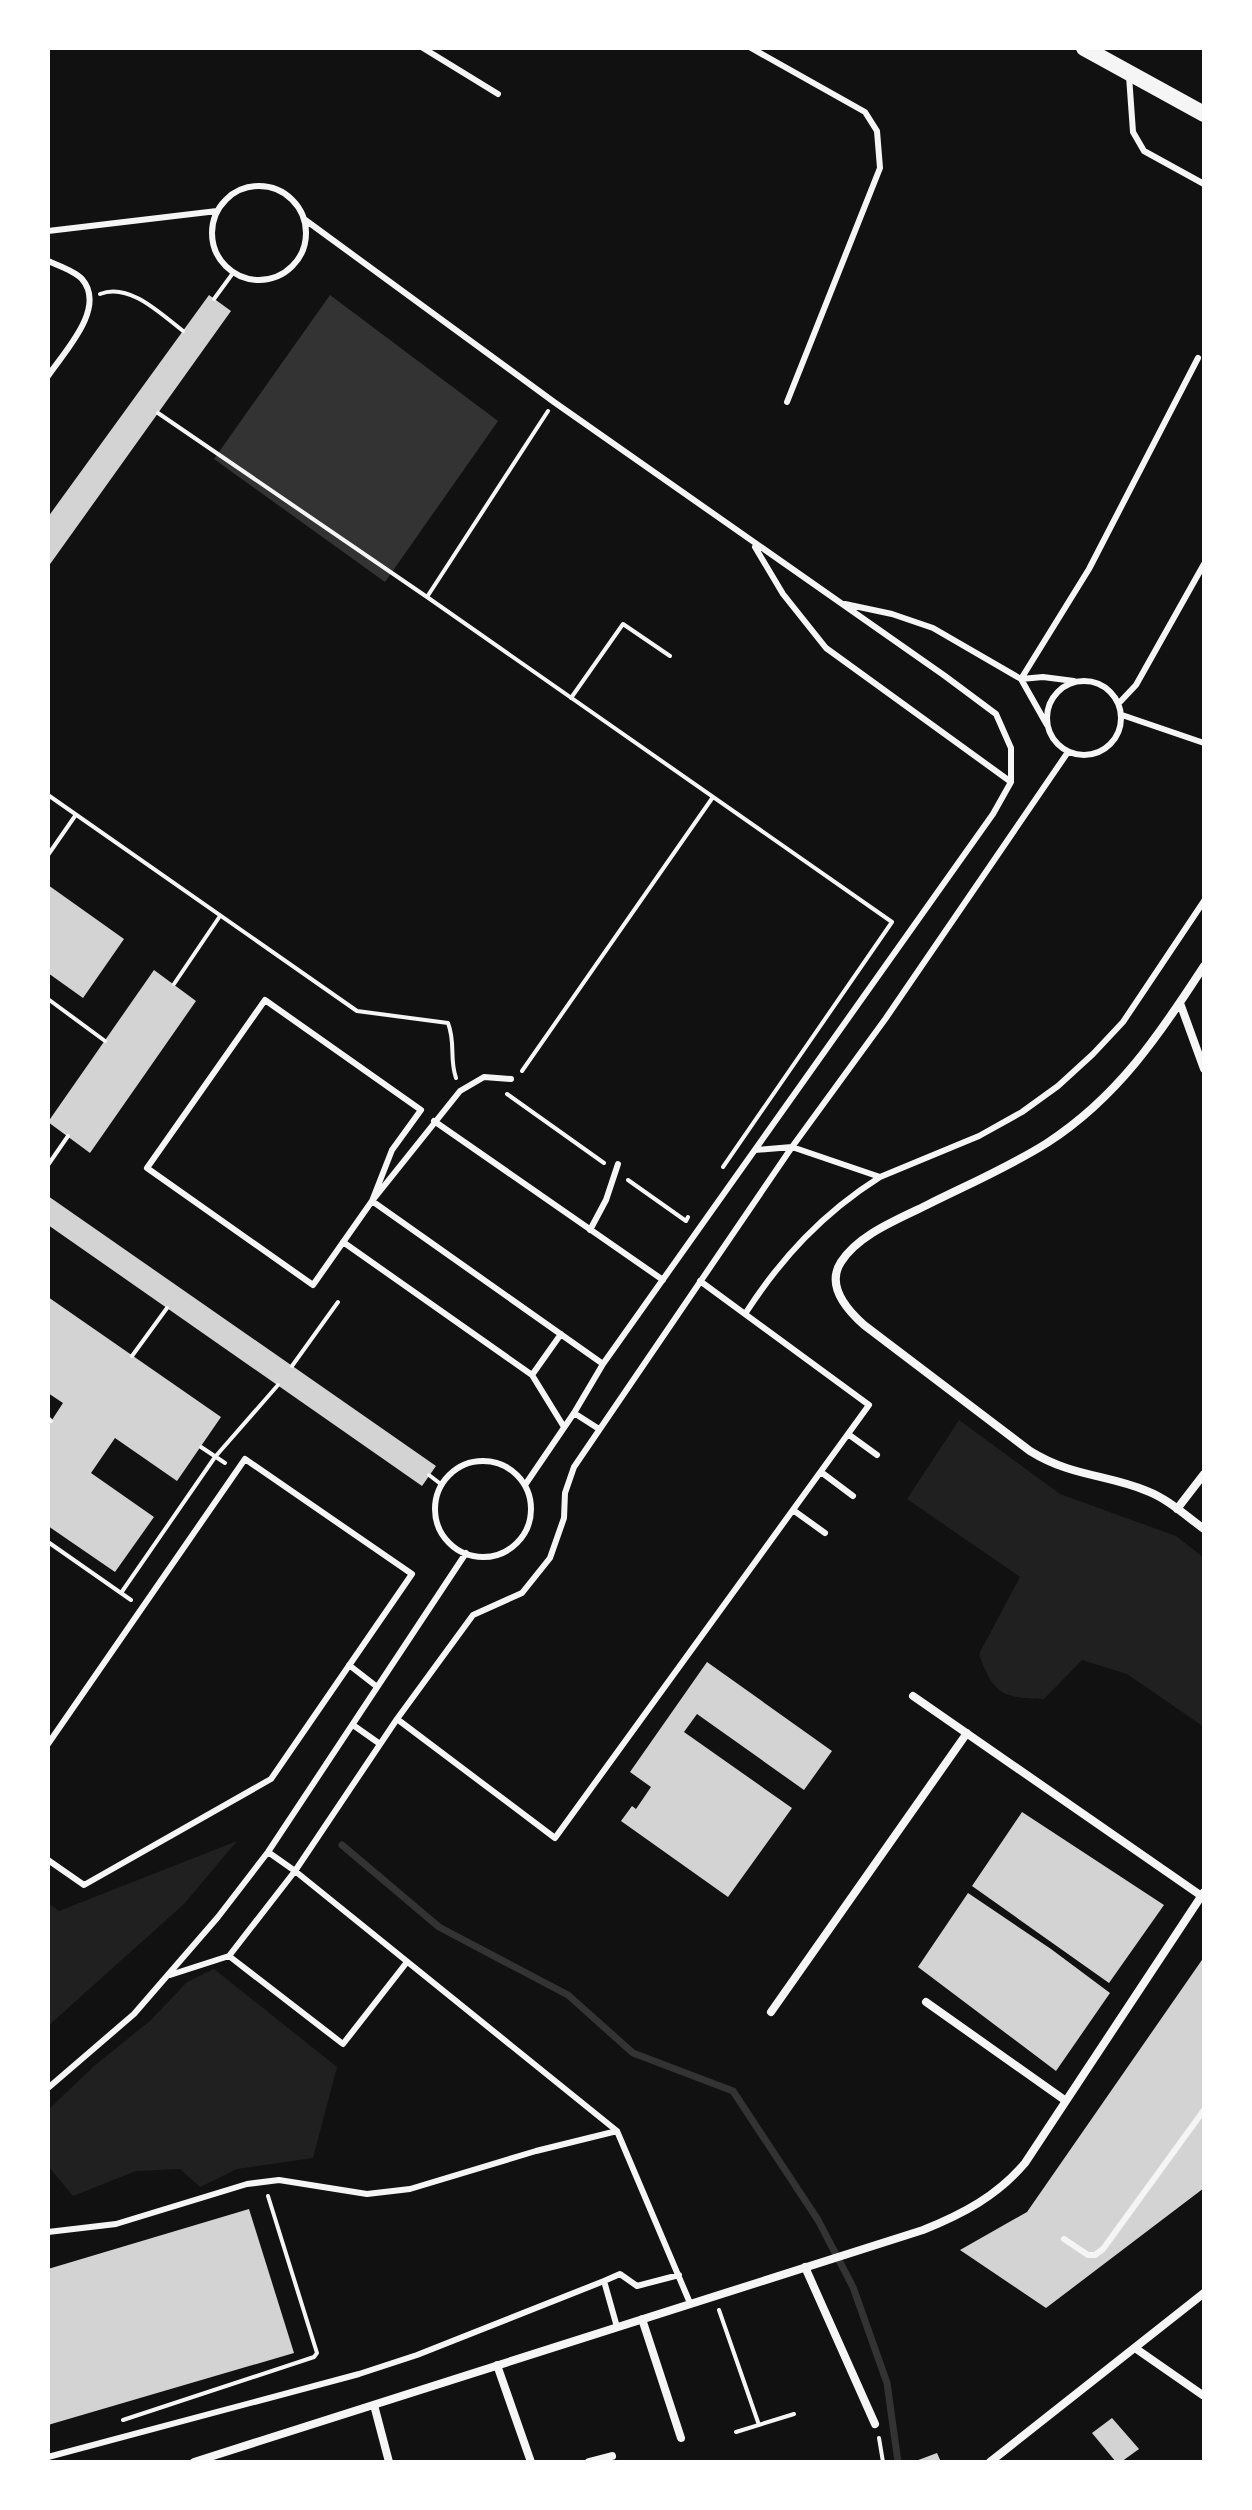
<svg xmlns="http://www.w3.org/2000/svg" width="1252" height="2510" font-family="'Archivo Narrow',sans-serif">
	<rect width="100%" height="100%" fill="#111"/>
	<path fill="#202020" d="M 959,1420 L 1060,1494 L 1176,1536 L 1204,1558 L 1204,1727 L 1127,1674 L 1082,1660 L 1044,1699 C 1002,1698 993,1694 979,1654 L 1020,1577 L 907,1499 Z
		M 237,1841 L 184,1904 L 48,2026 L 48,1903 L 59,1911 Z
		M 214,1969 L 337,2067 L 313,2158 L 237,2169 L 200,2187 L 180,2169 L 136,2171 L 73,2196 L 48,2166 L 48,2110 L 93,2067 L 151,2020 L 187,1982 Z"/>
	<path fill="#333" d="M 330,295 L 498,421 L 385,582 L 214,459 Z"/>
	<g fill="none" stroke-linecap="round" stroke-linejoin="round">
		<path stroke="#333" stroke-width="7" d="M 342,1845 L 439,1927 L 568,1995 L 633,2053 L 733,2091 L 818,2220 L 853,2287 L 887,2383 L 898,2462"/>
	</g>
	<path fill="#d3d3d3" d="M 209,295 L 231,311 L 48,567 L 48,517 Z
		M 48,885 L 124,939 L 83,998 L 48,973 Z
		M 154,970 L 196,1001 L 90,1153 L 48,1122 Z
		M 48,1196 L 436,1466 L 422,1486 L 48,1225 Z
		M 48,1297 L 221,1417 L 177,1481 L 115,1438 L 91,1473 L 154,1517 L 115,1572 L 48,1526 L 48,1426 L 63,1403 L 48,1393 Z
		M 707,1662 L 832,1751 L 804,1790 L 697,1714 L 684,1732 L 792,1808 L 728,1897 L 621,1821 L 632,1806 L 636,1809 L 651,1787 L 630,1772 Z
		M 1022,1812 L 1164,1905 L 1109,1983 L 972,1886 Z
		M 968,1893 L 1051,1949 L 1110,1993 L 1056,2071 L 918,1967 Z
		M 1204,1957 L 1204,2188 L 1046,2308 L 960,2250 L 1027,2212 Z
		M 249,2209 L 294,2353 L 48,2425 L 48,2269 Z
		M 1112,2418 L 1139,2449 L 1121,2462 L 1116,2462 L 1092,2433 Z
		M 937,2453 L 941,2462 L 913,2462 Z"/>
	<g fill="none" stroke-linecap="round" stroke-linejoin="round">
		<path stroke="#f5f5f5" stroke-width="4" d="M 100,294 C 129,282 161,314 183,331
			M 214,299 L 233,273
			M 158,413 L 427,597 L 892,922 L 723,1167
			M 427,597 L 548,411
			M 571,698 L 623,624 L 670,656
			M 48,795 L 357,1011 L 448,1023 C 456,1044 449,1058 456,1078
			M 48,855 L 75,816
			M 174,984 L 220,916
			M 48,999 L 105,1041
			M 522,1071 L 713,797
			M 507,1094 L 604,1163
			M 48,1165 L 68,1136
			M 628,1180 L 686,1221 L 688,1217
			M 132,1356 L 167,1308
			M 292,1366 L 338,1302
			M 48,1418 L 51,1421
			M 201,1447 L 225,1463
			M 429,1475 L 442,1485
			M 48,1542 L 131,1600
			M 121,1593 L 215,1457 L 278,1385
			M 719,2310 L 759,2425
			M 123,2420 L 314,2357 L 317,2353 L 268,2196
			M 736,2432 L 794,2414
			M 879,2438 L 883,2462"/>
		<path stroke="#f5f5f5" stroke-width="6" d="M 423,48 L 498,94
			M 751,48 L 865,112 L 877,131 L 880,168 L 787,402
			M 1129,76 L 1133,132 L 1144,151 L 1204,184
			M212 233a47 47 0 1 1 94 0a47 47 0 1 1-94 0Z
			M 304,219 L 554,402 L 945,676 L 996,714 L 1011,748 L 1011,782 L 993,814 L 603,1364 L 574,1413 L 525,1485
			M 48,231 L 217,211
			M 48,261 C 57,265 75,271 82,279 C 107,308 64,352 48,376
			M 755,547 L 783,594 L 826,648 L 1011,782
			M 845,604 L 892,614 L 933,628 L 1021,679 L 1047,725
			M 1021,679 L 1089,569 L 1198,358
			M 1021,679 L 1043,677 L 1074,681
			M1047 718a37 37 0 1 1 74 0a37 37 0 1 1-74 0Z
			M 1119,703 L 1136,685 L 1204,564
			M 1122,715 L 1204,743
			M 434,1121 L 663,1280
			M 755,1150 L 792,1147 L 886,1018 L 1068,752
			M 372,1201 L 392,1150 L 421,1110 L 265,1000 L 147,1168 L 313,1285 L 372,1201 L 460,1091 L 484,1077 L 511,1079
			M 372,1201 L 603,1364
			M 590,1230 L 606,1200 L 618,1164
			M 343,1242 L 532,1375 L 564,1427
			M 700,1281 L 869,1405 L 555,1838 L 397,1719 L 473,1615 L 522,1593 L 550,1558 L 564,1518 L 565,1493 L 574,1467 L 792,1147 L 880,1177 L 979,1136 L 1022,1112 L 1058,1086 L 1093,1054 L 1123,1022 L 1204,901
			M 745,1314 C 781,1258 823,1213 880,1177
			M 532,1375 L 561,1334
			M 574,1413 L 599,1429
			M 848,1434 L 877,1455
			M435 1509a48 48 0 1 1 96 0a48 48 0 1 1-96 0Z
			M 821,1472 L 853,1496
			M 793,1510 L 825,1533
			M 349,1665 L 376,1686
			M 353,1725 L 380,1744
			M 48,1744 L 245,1459 L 412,1574 L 271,1779 L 84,1885 L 48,1860
			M 268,1852 L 295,1871 L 617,2131
			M 229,1956 L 343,2044 L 407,1962
			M 170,1975 L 229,1956 L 295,1871 L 397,1719
			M 48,2088 L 134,2014 L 218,1917 L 268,1852 L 466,1553
			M 48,2232 L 116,2224 L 247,2184 L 279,2180 L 367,2194 L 410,2189 L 536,2151 L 617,2131 L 690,2303
			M 1064,2239 L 1088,2255 L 1095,2255 L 1103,2249 L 1204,2110
			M 604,2281 L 620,2274 L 637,2286 L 679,2275
			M 48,2457 L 359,2374 L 417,2355 L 604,2281 L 617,2327"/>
		<path stroke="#f5f5f5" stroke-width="8" d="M 1204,966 C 1159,1035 1118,1097 1047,1143 C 1009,1167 967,1185 927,1205 C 899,1219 859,1234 841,1262 C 826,1285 846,1309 864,1325 L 1030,1451 C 1072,1477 1106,1474 1147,1491 C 1168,1499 1186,1516 1204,1529
			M 1180,1003 L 1204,1069
			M 1177,1509 L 1204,1474
			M 913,1696 L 1203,1897
			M 926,2002 L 1066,2101
			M 771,2012 L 967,1733
			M 805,2267 L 875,2424
			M 642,2319 L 681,2438
			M 1135,2348 L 1204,2396
			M 497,2365 L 531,2462
			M 374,2405 L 389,2462
			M 194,2462 L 923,2230 C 963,2214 997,2196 1025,2163 L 1204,1892
			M 589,2462 L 612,2456
			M 990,2462 L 1204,2293"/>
		<path stroke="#f5f5f5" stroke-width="16" d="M 1084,48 L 1204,114"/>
	</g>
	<rect width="1252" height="2510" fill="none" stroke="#ffffff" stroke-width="100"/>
</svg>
